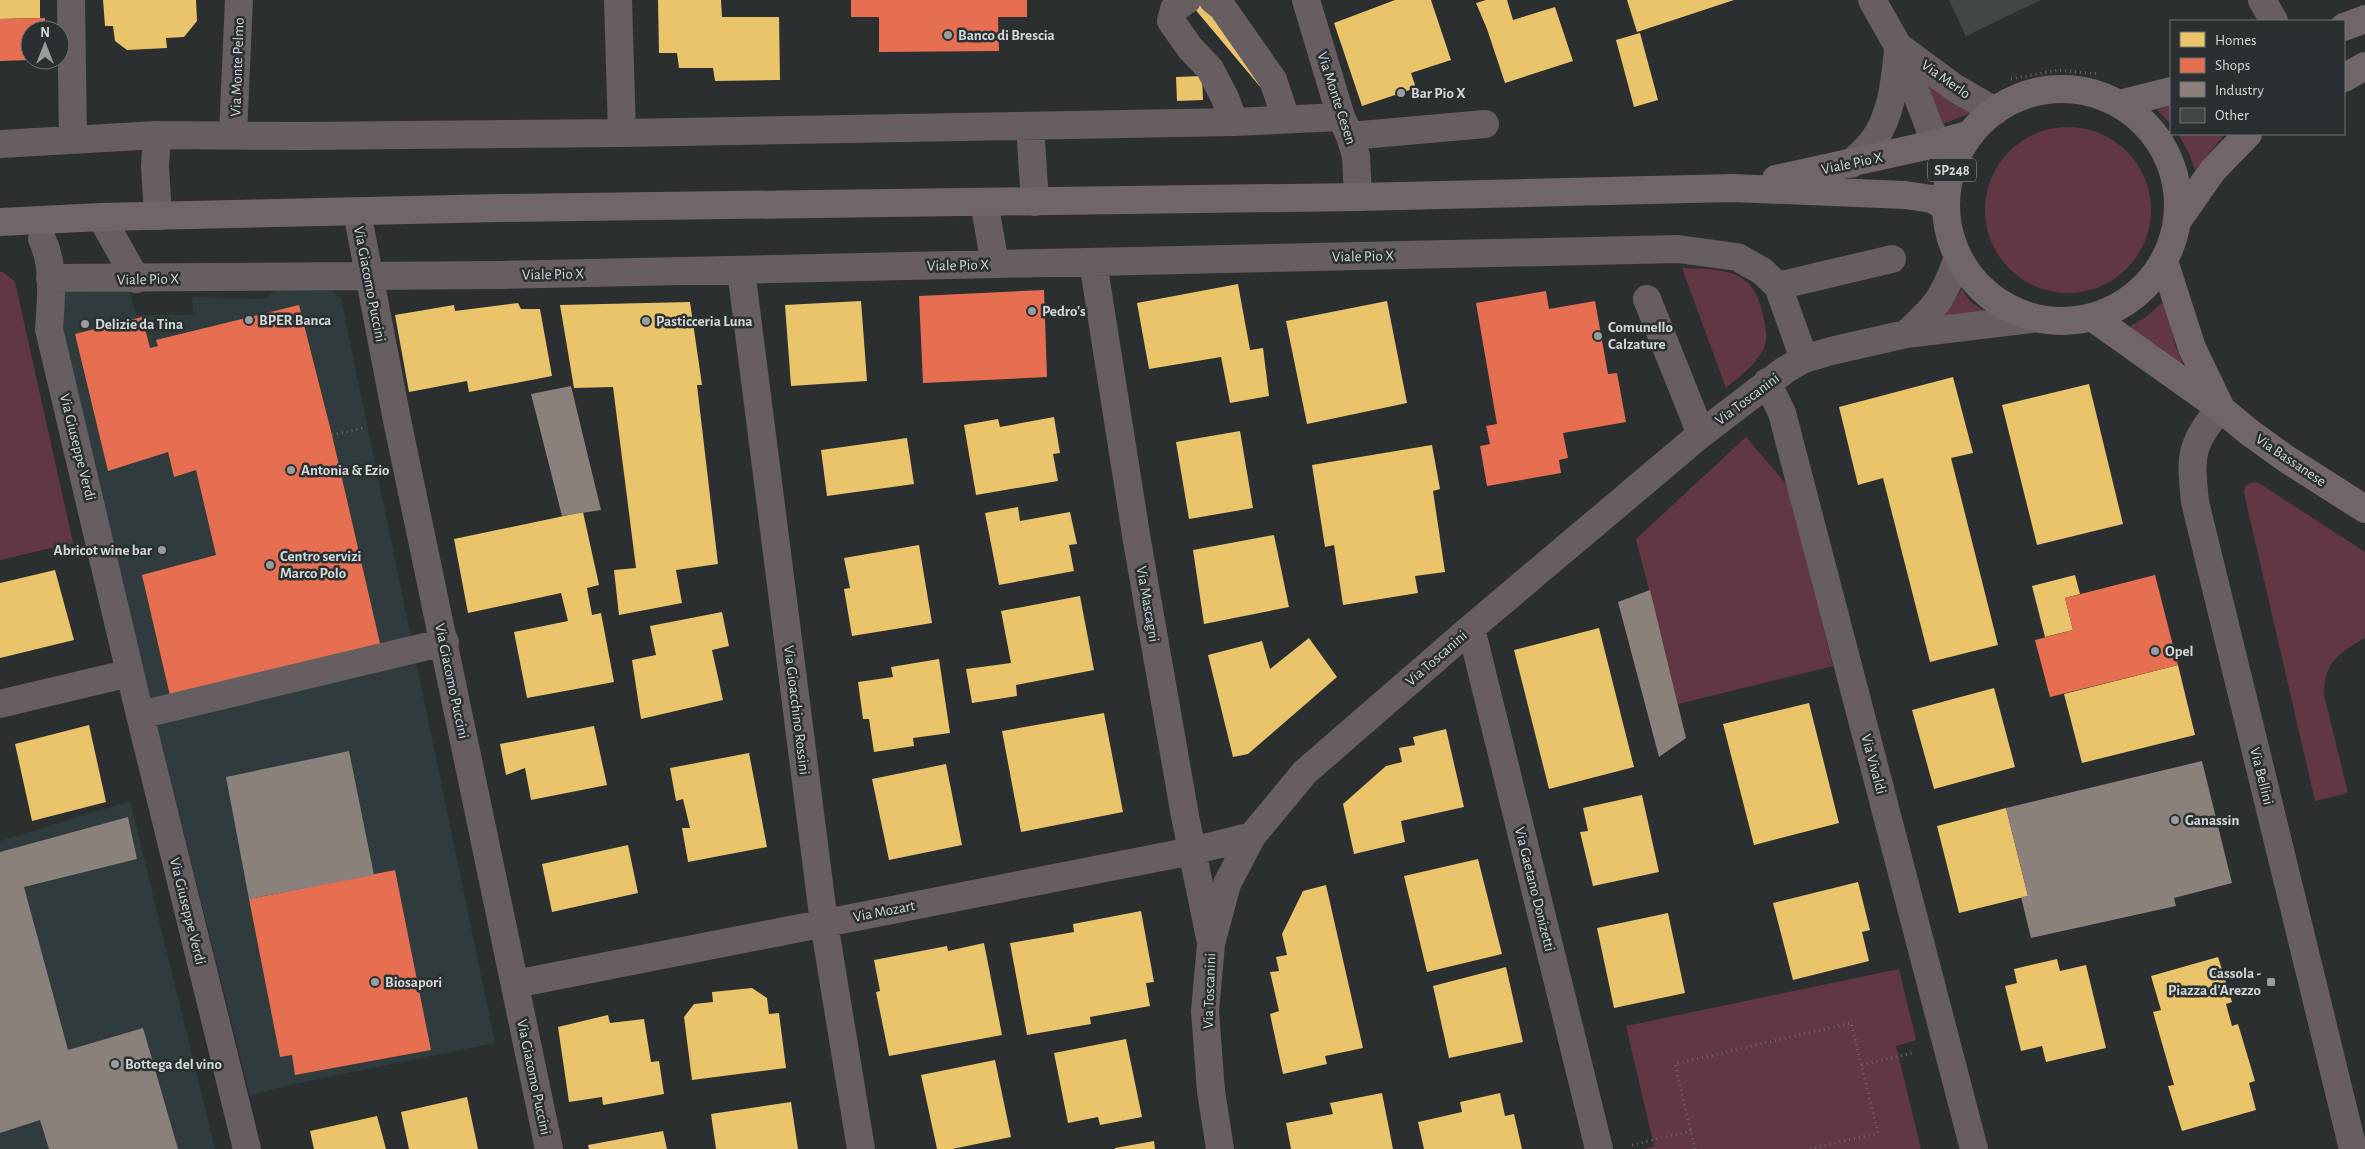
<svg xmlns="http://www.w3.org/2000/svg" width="2365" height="1149" font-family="'Alegreya Sans',sans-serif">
	<rect width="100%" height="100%" fill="#2b2f30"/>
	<path fill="#2f3b3d" d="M 278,286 L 326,286 L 341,299 L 495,1043 L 285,1086 L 250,1096 L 94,475 L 56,297 L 64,287 L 129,289 L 136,315 L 193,315 L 192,297 L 267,299 Z
		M 130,801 L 215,1149 L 0,1149 L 0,841 Z"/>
	<path fill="#613744" d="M 1924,77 L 1946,96 L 1971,113 L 1943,124 Z
		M 2171,105 L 2171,124 L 2157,110 Z
		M1985 210a83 83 0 1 1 166 0a83 83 0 1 1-166 0Z
		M 2178,134 L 2225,134 L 2195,170 L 2189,153 Z
		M 1682,268 C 1726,269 1756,269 1764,320 C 1766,329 1768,341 1763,350 C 1754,366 1740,376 1726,388 Z
		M 0,272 L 3,272 L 15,282 L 73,543 L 0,560 Z
		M 1962,289 L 1970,301 L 1988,314 L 1931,324 L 1950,307 Z
		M 2165,300 L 2175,344 L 2188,376 L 2124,330 L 2147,316 Z
		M 1746,437 L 1787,485 L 1833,666 L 1678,704 L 1636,539 Z
		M 2253,482 L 2259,483 L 2365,552 L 2365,638 C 2338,653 2324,663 2324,695 L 2348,793 L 2315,801 L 2244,493 L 2245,486 Z
		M 1899,969 L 1916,1040 L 1896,1046 L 1921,1149 L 1644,1149 L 1654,1146 L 1626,1026 Z"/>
	<path fill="#e9c46a" d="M 0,0 L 40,0 L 40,18 L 0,19 Z
		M 103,0 L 196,0 L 197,21 L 184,37 L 166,38 L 167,48 L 127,50 L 115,41 L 113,26 L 105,26 Z
		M 658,0 L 721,0 L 722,17 L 779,17 L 780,80 L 715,81 L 713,68 L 679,68 L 677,53 L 659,53 Z
		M 1203,0 L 1262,89 L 1194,8 Z
		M 1395,0 L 1431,0 L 1451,60 L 1411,73 L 1416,88 L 1362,106 L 1334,23 Z
		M 1486,0 L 1507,0 L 1513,20 L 1555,7 L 1573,61 L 1505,83 L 1487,29 L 1476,3 Z
		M 1627,0 L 1734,0 L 1637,32 Z
		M 1640,33 L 1658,100 L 1634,107 L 1616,40 Z
		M 1202,76 L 1203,100 L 1177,101 L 1176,77 Z
		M 1238,284 L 1250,350 L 1263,348 L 1269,396 L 1230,403 L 1221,357 L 1149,369 L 1137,303 Z
		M 861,301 L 867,381 L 791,386 L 785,305 Z
		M 1387,301 L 1407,403 L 1307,424 L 1286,321 Z
		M 690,302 L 702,385 L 697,385 L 718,564 L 676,570 L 682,603 L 619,615 L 614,570 L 636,568 L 613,387 L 574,388 L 560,305 Z
		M 518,303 L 521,309 L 540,309 L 552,376 L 469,392 L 467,381 L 409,392 L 395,315 L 454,305 L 455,311 Z
		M 1953,377 L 1973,453 L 1951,458 L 1998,645 L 1930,662 L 1883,478 L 1858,485 L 1839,407 Z
		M 2089,384 L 2123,524 L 2037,545 L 2002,405 Z
		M 1054,417 L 1060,453 L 1053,454 L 1058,481 L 976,495 L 964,425 L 998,419 L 1000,427 Z
		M 1240,431 L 1253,508 L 1189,519 L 1176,442 Z
		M 907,438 L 914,484 L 827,496 L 821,450 Z
		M 1432,445 L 1440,489 L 1433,491 L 1445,572 L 1415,576 L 1418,593 L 1343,605 L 1334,545 L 1325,547 L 1312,465 Z
		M 1018,507 L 1020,521 L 1070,512 L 1077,544 L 1069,545 L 1074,571 L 999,585 L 985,513 Z
		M 583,512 L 599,585 L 587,588 L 592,615 L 601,613 L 614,682 L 527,698 L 514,632 L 568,621 L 561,593 L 468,613 L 454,539 Z
		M 1274,535 L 1289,607 L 1204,624 L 1193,550 Z
		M 919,545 L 932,623 L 852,636 L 844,589 L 850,588 L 844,558 Z
		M 55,570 L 74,640 L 0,658 L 0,583 Z
		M 2075,575 L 2080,594 L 2065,598 L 2073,630 L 2045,637 L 2032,586 Z
		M 1080,596 L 1094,670 L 1016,685 L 1017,696 L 972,703 L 966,669 L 1011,663 L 1001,611 Z
		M 722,612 L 729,646 L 712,650 L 723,700 L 641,719 L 632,660 L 656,655 L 650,626 Z
		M 1599,628 L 1634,767 L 1549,789 L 1514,650 Z
		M 1309,638 L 1337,677 L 1248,754 L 1233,757 L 1208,655 L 1262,641 L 1270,669 Z
		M 939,659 L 950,733 L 913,738 L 914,746 L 874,752 L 869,719 L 863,719 L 858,682 L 893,677 L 891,667 Z
		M 2178,665 L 2195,735 L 2082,763 L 2064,694 Z
		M 1994,688 L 2015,767 L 1934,789 L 1912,710 Z
		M 1809,703 L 1839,823 L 1754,845 L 1723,724 Z
		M 1104,713 L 1123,812 L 1021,832 L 1002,731 Z
		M 89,725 L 106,802 L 32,821 L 15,744 Z
		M 594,726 L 607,785 L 531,800 L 525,768 L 506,775 L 500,744 Z
		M 1446,729 L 1464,807 L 1401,821 L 1405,842 L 1354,854 L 1343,804 L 1386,766 L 1402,762 L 1399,748 L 1415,745 L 1413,737 Z
		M 749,753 L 767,847 L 688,862 L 682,828 L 690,828 L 683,799 L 676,801 L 670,768 Z
		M 946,764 L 962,845 L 889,860 L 872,779 Z
		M 1642,795 L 1659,872 L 1593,886 L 1580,832 L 1588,831 L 1583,808 Z
		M 2006,808 L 2028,896 L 1959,913 L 1937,826 Z
		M 628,845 L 638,893 L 552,912 L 542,864 Z
		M 1478,859 L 1502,954 L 1427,972 L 1404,876 Z
		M 1858,882 L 1870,930 L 1862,932 L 1869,961 L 1793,980 L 1773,903 Z
		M 1326,885 L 1363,1048 L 1325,1056 L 1327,1064 L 1283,1074 L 1270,1014 L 1279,1011 L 1270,972 L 1279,971 L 1276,957 L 1287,955 L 1282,934 L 1303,891 Z
		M 1141,911 L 1154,982 L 1146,983 L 1150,1006 L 1090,1017 L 1091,1024 L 1027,1035 L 1010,943 L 1074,932 L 1073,924 Z
		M 1668,913 L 1685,993 L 1614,1008 L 1597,928 Z
		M 984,943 L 1002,1035 L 889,1056 L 876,992 L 880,991 L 874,960 L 947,946 L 948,951 Z
		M 2218,957 L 2232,1002 L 2226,1004 L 2232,1026 L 2238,1024 L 2255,1081 L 2249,1083 L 2256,1110 L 2182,1131 L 2168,1086 L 2174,1085 L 2153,1012 L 2161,1010 L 2151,976 Z
		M 2057,959 L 2060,971 L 2086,965 L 2106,1048 L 2046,1062 L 2042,1046 L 2021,1051 L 2005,986 L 2017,983 L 2014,969 Z
		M 1506,967 L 1523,1042 L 1449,1058 L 1433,986 Z
		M 752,988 L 767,998 L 769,1014 L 779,1013 L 786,1068 L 692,1080 L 684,1017 L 694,1004 L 713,1002 L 712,992 Z
		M 608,1015 L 610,1023 L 644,1019 L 651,1062 L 659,1061 L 664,1094 L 603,1105 L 602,1097 L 569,1102 L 558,1027 Z
		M 1126,1039 L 1142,1117 L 1100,1125 L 1098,1117 L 1068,1123 L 1054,1053 Z
		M 995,1060 L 1011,1137 L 952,1149 L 937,1149 L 921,1075 Z
		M 1382,1093 L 1393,1149 L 1291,1149 L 1286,1123 L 1333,1114 L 1330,1103 Z
		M 1500,1093 L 1505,1116 L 1514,1114 L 1522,1149 L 1424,1149 L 1418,1122 L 1462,1112 L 1460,1102 Z
		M 467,1097 L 478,1149 L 409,1149 L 401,1112 Z
		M 791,1102 L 798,1149 L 716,1149 L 711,1114 Z
		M 377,1116 L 386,1149 L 314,1149 L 310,1131 Z
		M 663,1131 L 667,1149 L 589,1149 L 588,1145 Z
		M 1154,1141 L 1155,1149 L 1115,1149 L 1115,1148 Z"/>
	<path fill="#e76f51" d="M 851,0 L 1027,0 L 1027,17 L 998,17 L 999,51 L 879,52 L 879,17 L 851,17 Z
		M 45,18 L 45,30 L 30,30 L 30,60 L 0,61 L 0,19 Z
		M 1044,290 L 1047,377 L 923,383 L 919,296 Z
		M 1546,291 L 1549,309 L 1595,301 L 1608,374 L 1617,373 L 1626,422 L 1563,433 L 1568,458 L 1559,460 L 1561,473 L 1487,486 L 1480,446 L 1490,444 L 1486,426 L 1497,424 L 1476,303 Z
		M 299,305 L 332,435 L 382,652 L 171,700 L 142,575 L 216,555 L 196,470 L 174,477 L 168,452 L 108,471 L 75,334 L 142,317 L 150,348 L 158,346 L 156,340 Z
		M 2155,575 L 2178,665 L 2050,697 L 2035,640 L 2073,630 L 2065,598 Z
		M 395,870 L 431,1050 L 295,1075 L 292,1055 L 280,1057 L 249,899 Z"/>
	<path fill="#8a817c" d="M 571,386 L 601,510 L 562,516 L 531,394 Z
		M 1650,590 L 1686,738 L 1659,757 L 1618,602 Z
		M 349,751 L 374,875 L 249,899 L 226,777 Z
		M 2202,761 L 2232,883 L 2174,898 L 2176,906 L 2031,938 L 2021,897 L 2028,896 L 2006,808 Z
		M 128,817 L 137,859 L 24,887 L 68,1050 L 143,1028 L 178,1149 L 49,1149 L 40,1120 L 0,1133 L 0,852 Z"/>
	<path fill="#434647" d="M 1949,0 L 2041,0 L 1966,36 Z"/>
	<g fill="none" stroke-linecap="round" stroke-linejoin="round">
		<path stroke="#6c686a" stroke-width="3" stroke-dasharray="1 4" stroke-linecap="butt" d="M 2011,79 L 2058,70 L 2099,74
			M 332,435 L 363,428
			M 1862,1065 L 1912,1053
			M 1632,1145 L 1691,1131
			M 1695,1149 L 1675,1064 L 1851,1023 L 1878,1133 L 1810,1149"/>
		<path stroke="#665e60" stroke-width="28" d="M 71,0 L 73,138
			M 618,0 L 622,133
			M 1187,0 L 1174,9 L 1171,21 L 1190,48 L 1210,69 L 1225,98 L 1234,122
			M 1213,0 L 1222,7 L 1273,80 L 1286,119
			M 1306,0 L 1341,117 L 1350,136 L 1356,156 L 1358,197
			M 1872,0 L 1898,46 L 1930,129 L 1939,143 L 1956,159
			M 2262,0 L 2274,21
			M 1898,46 L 1955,88 L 1995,111
			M 1030,126 L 1035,202
			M 233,134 L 239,0
			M 157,135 L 155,166 L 158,216
			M 1350,136 L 1485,124
			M 0,144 L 157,135 L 301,136 L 622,133 L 1234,122 L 1341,117
			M 1851,164 C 1858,156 1867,149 1873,141 C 1892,115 1895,80 1898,50
			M 984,202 L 995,264
			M 357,212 L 397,420 L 549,1149
			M 101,217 L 136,279
			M 42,239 C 55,266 51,300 49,329 L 140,715 L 247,1149
			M 1093,262 L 1137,541 L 1185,816 L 1210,938
			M 741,270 L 824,923 L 861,1149
			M 50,278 L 501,275 L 1678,249 L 1737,257 L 1762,271 L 1778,286 L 1804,359
			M 1778,286 L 1892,259
			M 1647,299 L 1701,434
			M 1906,334 C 1937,306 1944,297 1958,257
			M 1767,382 L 1782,413 L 1974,1149
			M 2220,408 C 2190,446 2190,454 2195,502 L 2353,1149
			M 1471,628 L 1599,1149
			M 0,704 L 130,673
			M 140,715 L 445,642
			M 515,984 L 1192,851 L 1252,836
			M 1220,1149 L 1211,1091 L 1205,1011 L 1211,944 L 1227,884 L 1252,836 L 1305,772 L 1471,628 L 1701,434 L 1785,370 L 1804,359 L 1831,351 L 1906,334 L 2031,319"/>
		<path stroke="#706669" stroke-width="28" d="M 2344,27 L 2365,19
			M 2344,78 L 2365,66
			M1946 205a116 116 0 1 1 232 0a116 116 0 1 1-232 0Z
			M 2119,104 L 2171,91
			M 1776,179 L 1939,143 L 1971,134
			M 2178,220 L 2213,170 L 2248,134
			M 0,222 L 101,217 L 499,208 L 1358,197 L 1733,188 L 1905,195 L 1932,199 L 1946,207
			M 2164,261 L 2192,348 L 2220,406
			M 2092,317 L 2220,408 L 2249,432 L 2285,458 L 2365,509"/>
	</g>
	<g fill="#9a9d9e" stroke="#2a3031" stroke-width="2">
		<circle cx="948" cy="35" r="5"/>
		<circle cx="1401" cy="93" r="5"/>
		<circle cx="1032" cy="311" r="5"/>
		<circle cx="249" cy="320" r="5"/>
		<circle cx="646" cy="321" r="5"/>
		<circle cx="85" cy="324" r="5"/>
		<circle cx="1598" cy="336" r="5"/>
		<circle cx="291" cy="470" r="5"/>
		<circle cx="162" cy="550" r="5"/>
		<circle cx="270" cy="565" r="5"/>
		<circle cx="2155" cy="651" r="5"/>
		<circle cx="2175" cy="820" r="5"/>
		<circle cx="375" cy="982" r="5"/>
		<rect x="2266" y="977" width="10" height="10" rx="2.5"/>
		<circle cx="115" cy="1064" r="5"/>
	</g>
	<g text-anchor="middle" stroke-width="5" stroke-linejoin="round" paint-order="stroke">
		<rect fill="#2a3031" stroke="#a2a6a7" stroke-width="1" x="1928" y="158.5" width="48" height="23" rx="4"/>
		<g font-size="14" font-weight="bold" fill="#d5d8d9">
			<text x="1952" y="175">SP248</text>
		</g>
		<g font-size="15" font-weight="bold" fill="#d5d8d9" stroke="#2a3031" text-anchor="start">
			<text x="958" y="40">Banco di Brescia</text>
			<text x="1411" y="98">Bar Pio X</text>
			<text x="1042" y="316">Pedro's</text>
			<text x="259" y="325">BPER Banca</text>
			<text x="656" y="326">Pasticceria Luna</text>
			<text x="95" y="329">Delizie da Tina</text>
			<text x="1608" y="332">Comunello<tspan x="1608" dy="17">Calzature</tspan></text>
			<text x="301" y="475">Antonia &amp; Ezio</text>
			<text x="152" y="555" text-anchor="end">Abricot wine bar</text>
			<text x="280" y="561">Centro servizi<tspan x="280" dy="17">Marco Polo</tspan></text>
			<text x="2165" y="656">Opel</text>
			<text x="2185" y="825">Ganassin</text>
			<text x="2261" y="978" text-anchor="end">Cassola -<tspan x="2261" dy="17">Piazza d'Arezzo</tspan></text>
			<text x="385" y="987">Biosapori</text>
			<text x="125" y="1069">Bottega del vino</text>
		</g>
		<g font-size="15" fill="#d5d8d9" stroke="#2a3031">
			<text transform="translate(237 67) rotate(-88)" y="5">Via Monte Pelmo</text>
			<text transform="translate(1946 79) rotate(35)" y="5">Via Merlo</text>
			<text transform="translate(1337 98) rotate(72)" y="5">Via Monte Cesen</text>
			<text transform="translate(1852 163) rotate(-12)" y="5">Viale Pio X</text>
			<text transform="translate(1363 256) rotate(-1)" y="5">Viale Pio X</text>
			<text transform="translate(958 265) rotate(-1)" y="5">Viale Pio X</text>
			<text transform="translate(553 274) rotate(-1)" y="5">Viale Pio X</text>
			<text transform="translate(148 279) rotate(-1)" y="5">Viale Pio X</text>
			<text transform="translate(370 284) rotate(79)" y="5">Via Giacomo Puccini</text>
			<text transform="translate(1747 399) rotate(-37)" y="5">Via Toscanini</text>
			<text transform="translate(78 447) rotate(76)" y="5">Via Giuseppe Verdi</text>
			<text transform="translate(2291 460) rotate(34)" y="5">Via Bassanese</text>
			<text transform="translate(1148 604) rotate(80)" y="5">Via Mascagni</text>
			<text transform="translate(1436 658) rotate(-41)" y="5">Via Toscanini</text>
			<text transform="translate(452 681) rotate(78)" y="5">Via Giacomo Puccini</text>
			<text transform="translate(797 710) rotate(83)" y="5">Via Gioacchino Rossini</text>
			<text transform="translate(1874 764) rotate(75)" y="5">Via Vivaldi</text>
			<text transform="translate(2262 776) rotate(76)" y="5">Via Bellini</text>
			<text transform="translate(1535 889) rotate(76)" y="5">Via Gaetano Donizetti</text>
			<text transform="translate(188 911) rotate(76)" y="5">Via Giuseppe Verdi</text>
			<text transform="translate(884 911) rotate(-11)" y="5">Via Mozart</text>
			<text transform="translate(1209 991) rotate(-88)" y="5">Via Toscanini</text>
			<text transform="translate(534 1077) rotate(78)" y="5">Via Giacomo Puccini</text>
		</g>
	</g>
	<rect x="2170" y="20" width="175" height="115" fill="#2a3031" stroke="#6e7374"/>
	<rect x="2180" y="32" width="25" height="15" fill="#e9c46a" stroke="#6e7374"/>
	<text x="2215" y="45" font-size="15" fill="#d5d8d9">Homes</text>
	<rect x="2180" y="58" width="25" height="15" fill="#e76f51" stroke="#6e7374"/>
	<text x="2215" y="70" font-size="15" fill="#d5d8d9">Shops</text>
	<rect x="2180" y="82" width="25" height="15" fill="#8a817c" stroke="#6e7374"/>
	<text x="2215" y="95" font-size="15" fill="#d5d8d9">Industry</text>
	<rect x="2180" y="108" width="25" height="15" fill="#434647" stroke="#6e7374"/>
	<text x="2215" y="120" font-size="15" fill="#d5d8d9">Other</text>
	<g transform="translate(45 45)"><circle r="24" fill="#2a3031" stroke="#6e7374"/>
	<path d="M0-4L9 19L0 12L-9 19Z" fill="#9a9d9e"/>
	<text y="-8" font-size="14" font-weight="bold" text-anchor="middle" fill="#d5d8d9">N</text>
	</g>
</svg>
